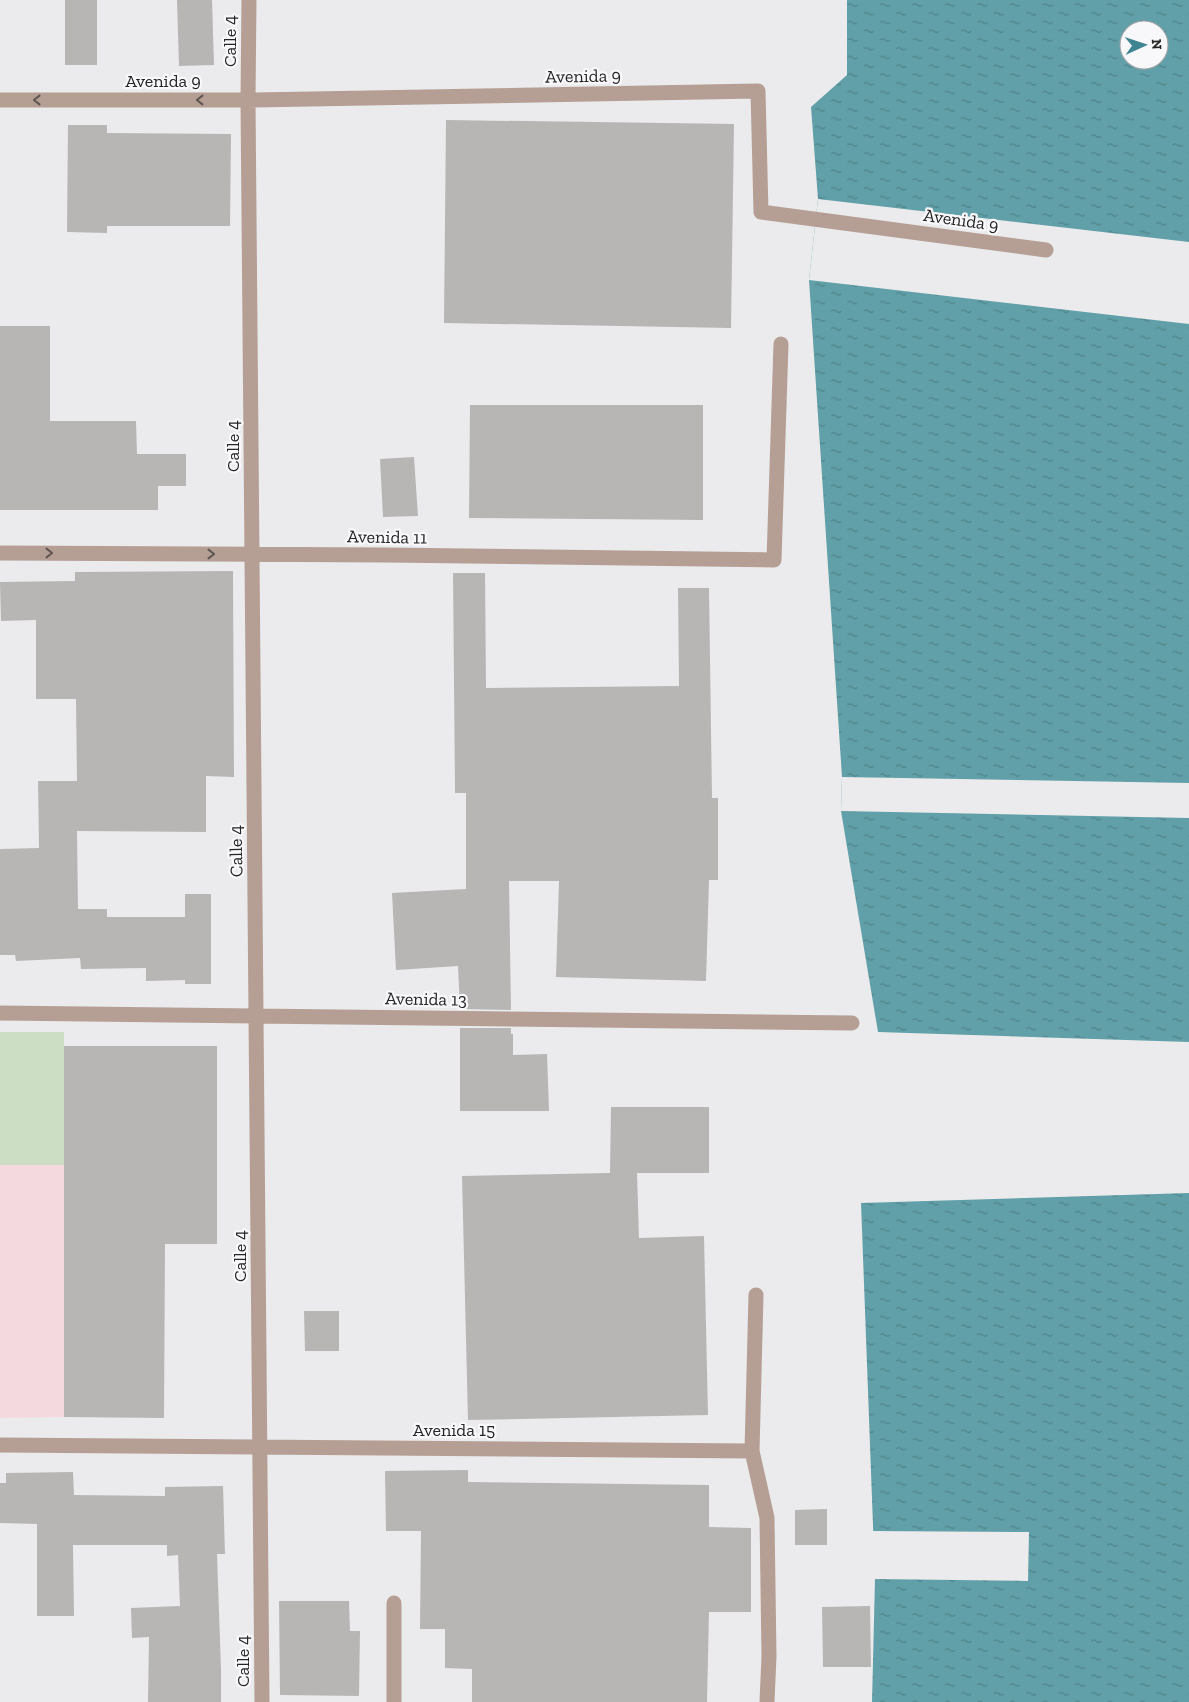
<svg xmlns="http://www.w3.org/2000/svg" width="1189" height="1702" font-family="'Zilla Slab',serif">
	<defs>
		<pattern id="water-ripples" width="26" height="14" patternUnits="userSpaceOnUse" patternTransform="scale(1.25)"><rect width="26" height="14" fill="#61a0a8"/><path d="M2 4q2-2 4 0t4 0M15 11q2-2 4 0t4 0" fill="none" stroke="#508289"/></pattern>
	</defs>
	<rect width="100%" height="100%" fill="#ebebed"/>
	<path fill="#f4dade" d="M 0,1032 L 64,1032 L 64,1417 L 0,1418 Z"/>
	<path fill="#ccdfc5" d="M 0,1032 L 64,1032 L 64,1165 L 0,1165 Z"/>
	<path fill="url(#water-ripples)" fill-rule="evenodd" d="M 847,0 L 1189,0 L 1189,1042 L 878,1032 L 841,811 L 842,777 L 809,280 L 818,199 L 811,107 L 847,75 ZM 1129,30 L 1159,30 L 1159,60 L 1129,60 Z
		M 1189,1193 L 1189,1702 L 872,1702 L 875,1579 L 861,1203 Z"/>
	<path fill="#ebebed" d="M 818,199 L 1189,242 L 1189,324 L 809,280 Z
		M 842,777 L 1189,783 L 1189,818 L 841,811 Z
		M 871,1531 L 1029,1532 L 1028,1581 L 872,1579 Z"/>
	<path fill="#b8b5b5" d="M 65,0 L 97,0 L 97,65 L 65,65 Z
		M 177,0 L 212,0 L 214,65 L 179,66 Z
		M 446,120 L 734,124 L 731,328 L 444,323 Z
		M 68,125 L 107,125 L 107,133 L 231,134 L 230,226 L 107,226 L 107,233 L 67,232 Z
		M 0,326 L 50,326 L 50,421 L 136,421 L 137,454 L 186,454 L 186,486 L 158,486 L 158,510 L 0,510 Z
		M 470,405 L 703,405 L 703,520 L 469,518 Z
		M 414,457 L 418,516 L 383,517 L 380,459 Z
		M 233,571 L 234,777 L 206,776 L 206,832 L 77,831 L 78,909 L 107,909 L 107,917 L 185,917 L 185,894 L 211,894 L 211,984 L 185,984 L 185,980 L 146,981 L 146,968 L 81,969 L 80,958 L 16,961 L 15,955 L 0,955 L 0,849 L 39,848 L 38,781 L 77,781 L 76,699 L 36,699 L 36,620 L 1,621 L 0,582 L 75,581 L 75,572 Z
		M 453,573 L 485,573 L 486,688 L 679,686 L 678,588 L 709,588 L 712,798 L 718,798 L 718,880 L 709,880 L 706,981 L 556,977 L 559,881 L 509,881 L 511,1010 L 460,1009 L 458,966 L 396,970 L 392,893 L 466,889 L 466,793 L 455,793 Z
		M 460,1028 L 511,1028 L 511,1034 L 513,1034 L 513,1055 L 547,1054 L 549,1111 L 460,1111 Z
		M 64,1046 L 217,1046 L 217,1244 L 165,1244 L 164,1418 L 64,1417 Z
		M 611,1107 L 709,1107 L 709,1173 L 637,1173 L 639,1238 L 704,1236 L 708,1415 L 468,1420 L 462,1176 L 610,1173 Z
		M 304,1311 L 339,1311 L 339,1351 L 305,1351 Z
		M 468,1470 L 468,1482 L 709,1485 L 709,1527 L 751,1528 L 751,1612 L 709,1612 L 707,1702 L 472,1702 L 472,1669 L 445,1668 L 445,1629 L 420,1629 L 421,1531 L 386,1531 L 385,1471 Z
		M 73,1472 L 74,1495 L 165,1496 L 165,1487 L 223,1486 L 225,1554 L 217,1554 L 221,1670 L 221,1702 L 148,1702 L 149,1637 L 132,1638 L 131,1608 L 180,1606 L 178,1555 L 167,1556 L 167,1545 L 73,1545 L 74,1616 L 37,1616 L 37,1524 L 0,1523 L 0,1483 L 6,1483 L 6,1473 Z
		M 827,1509 L 827,1545 L 795,1545 L 795,1510 Z
		M 279,1601 L 349,1601 L 350,1631 L 360,1631 L 359,1696 L 280,1695 Z
		M 870,1606 L 871,1667 L 823,1667 L 822,1607 Z"/>
	<g fill="none" stroke-linecap="round" stroke-linejoin="round">
		<path stroke="#b59f95" stroke-width="15" d="M 249,0 L 248,100 L 262,1702
			M 0,100 L 248,100 L 758,91 L 761,212 L 1046,250
			M 0,553 L 385,555 L 774,560 L 781,344
			M 0,1013 L 852,1023
			M 0,1445 L 752,1451 L 756,1295
			M 752,1451 L 767,1518 L 769,1656 L 767,1702
			M 394,1702 L 394,1603"/>
	</g>
	<defs><path id="oneway-chevron" d="M-2-3.5L2.5 0L-2 3.5" fill="none" stroke-width="1.6" stroke-linecap="round" stroke-linejoin="round" transform="scale(1.25)"/></defs>
	<g stroke="#5f5652">
		<use href="#oneway-chevron" transform="translate(37 100) rotate(-180)"/>
		<use href="#oneway-chevron" transform="translate(200 100) rotate(-180)"/>
		<use href="#oneway-chevron" transform="translate(49 553)"/>
		<use href="#oneway-chevron" transform="translate(211 554)"/>
	</g>
	<g text-anchor="middle" stroke-width="4.5" stroke-linejoin="round" paint-order="stroke">
		<g font-size="18" fill="#252526" stroke="#f8f8fb">
			<text transform="translate(230 41) rotate(-90)" y="6">Calle 4</text>
			<text transform="translate(583 76) rotate(-1)" y="6">Avenida 9</text>
			<text x="163" y="87">Avenida 9</text>
			<text transform="translate(961 220) rotate(8)" y="6">Avenida 9</text>
			<text transform="translate(233 446) rotate(-90)" y="6">Calle 4</text>
			<text transform="translate(387 537) rotate(1)" y="6">Avenida 11</text>
			<text transform="translate(236 851) rotate(-91)" y="6">Calle 4</text>
			<text transform="translate(426 999) rotate(1)" y="6">Avenida 13</text>
			<text transform="translate(240 1256) rotate(-90)" y="6">Calle 4</text>
			<text x="454" y="1436">Avenida 15</text>
			<text transform="translate(243 1661) rotate(-90)" y="6">Calle 4</text>
		</g>
	</g>
	<g transform="translate(1144 45) rotate(87)"><circle r="24" fill="#f8f8fb" stroke="#a4a4a6"/>
	<path d="M0-4L9 19L0 12L-9 19Z" fill="#3f8491"/>
	<text y="-8" font-size="14" font-weight="bold" text-anchor="middle" fill="#252526">N</text>
	</g>
</svg>
